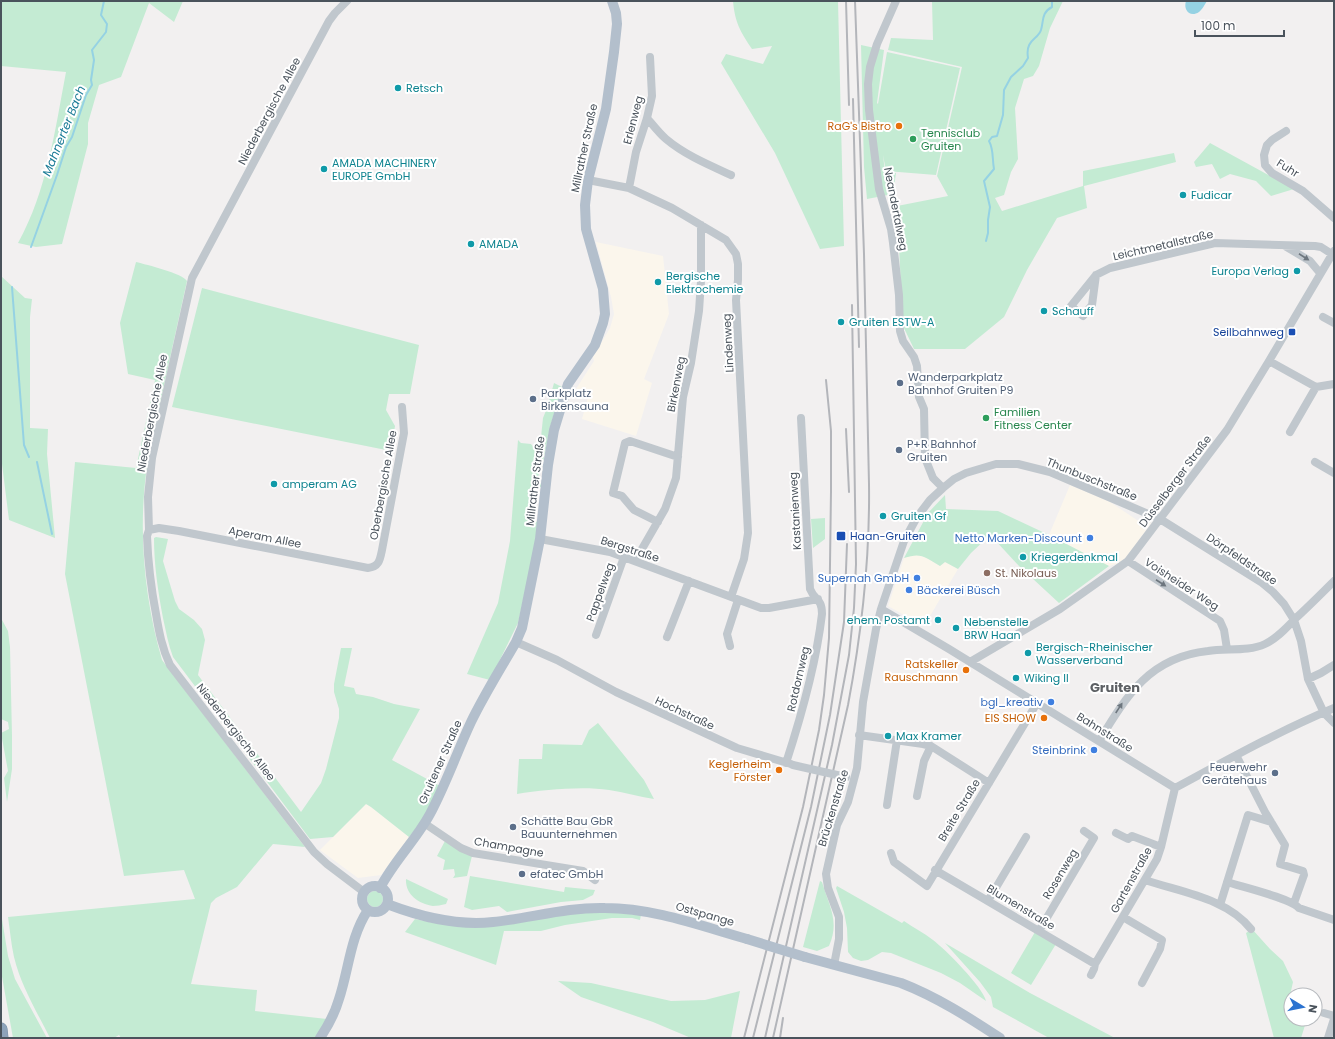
<svg xmlns="http://www.w3.org/2000/svg" width="1335" height="1039" font-family="Poppins,sans-serif">
	<rect width="100%" height="100%" fill="#f2f0f0"/>
	<path fill="#fbf6ec" d="M 596,242 L 663,256 L 669,314 L 644,379 L 652,383 L 636,436 L 582,419 L 588,397 L 574,392 L 594,361 L 593,357 L 610,328 L 614,314 L 611,297 Z
		M 1070,485 L 1110,502 L 1137,520 L 1151,523 L 1123,562 L 1109,566 L 1049,535 Z
		M 914,554 L 925,557 L 940,566 L 945,562 L 958,569 L 924,626 L 888,606 L 904,558 Z
		M 366,804 L 371,807 L 409,837 L 381,875 L 358,878 L 320,850 Z"/>
	<path fill="#c4ebd3" d="M 1,1 L 183,1 L 174,22 L 149,3 L 121,77 L 99,85 L 88,123 L 88,144 L 62,244 L 36,247 L 18,243 C 47,191 55,130 66,72 L 1,66 Z
		M 733,1 L 838,1 L 844,246 L 820,249 L 775,153 L 721,63 L 726,54 L 763,64 L 772,46 L 752,49 C 740,31 735,23 733,1 Z
		M 932,1 L 1063,1 L 1050,28 L 1039,66 L 1033,76 L 1024,79 L 1015,108 L 1018,159 L 1011,172 L 1004,195 L 995,198 L 1002,211 L 1083,186 L 1083,171 L 1174,153 L 1176,162 L 1084,186 L 1087,208 L 1057,218 L 1027,270 L 1004,317 L 965,349 L 914,349 L 903,326 L 899,247 L 892,207 L 948,196 L 937,176 L 962,67 L 888,50 L 891,38 L 933,40 Z
		M 861,45 L 884,50 L 877,103 L 878,104 L 887,52 L 960,68 L 936,175 L 886,171 L 883,155 L 885,172 L 896,173 L 893,194 L 867,199 L 864,167 Z
		M 1210,143 L 1294,189 L 1271,196 L 1256,181 L 1230,174 L 1220,179 L 1212,164 L 1196,167 L 1194,162 Z
		M 136,262 C 147,265 182,273 187,281 L 149,453 C 137,522 143,594 162,660 L 305,847 L 273,844 L 237,887 L 216,898 L 211,903 L 191,984 L 257,990 L 255,1011 L 327,1019 L 316,1038 L 121,1038 L 119,1035 L 114,1038 L 50,1038 C 37,1012 21,986 14,957 C 11,944 10,930 8,917 L 195,899 L 184,870 L 124,876 L 65,574 L 75,462 L 136,468 L 155,380 L 128,374 L 120,323 Z
		M 1,276 L 25,298 L 32,299 L 30,317 L 30,428 L 48,429 L 47,454 L 55,538 L 9,520 L 1,456 Z
		M 202,288 L 419,345 L 410,394 L 389,394 L 386,410 L 395,426 L 391,451 L 172,407 Z
		M 554,383 L 562,387 L 550,427 L 542,467 L 539,470 L 538,482 L 542,484 L 541,487 L 537,489 L 534,518 L 538,524 L 532,560 L 518,623 L 490,680 L 467,674 L 498,603 L 510,541 L 518,440 L 521,443 L 531,444 L 537,452 L 541,437 L 543,418 L 547,408 Z
		M 945,495 L 946,509 L 998,511 L 1049,535 L 1109,566 L 1059,603 L 1019,566 L 994,539 L 988,537 L 971,553 L 958,569 L 945,562 L 940,566 C 925,557 921,552 904,558 L 928,513 Z
		M 825,518 L 825,539 L 813,548 L 811,519 Z
		M 156,537 L 168,539 L 163,561 L 175,601 L 179,609 L 194,620 L 202,629 L 205,640 L 198,675 L 301,812 L 321,783 L 326,769 L 339,718 L 339,709 L 334,692 L 334,684 L 341,648 L 352,648 L 344,686 L 354,688 L 356,694 L 373,697 L 394,704 L 420,709 L 392,760 L 440,786 L 421,822 L 409,837 L 371,807 L 366,804 L 333,837 L 310,839 L 173,657 C 168,644 166,631 163,618 C 158,591 154,565 154,538 Z
		M 1,618 L 8,631 L 10,647 L 12,736 L 12,769 L 7,802 L 4,778 L 8,771 L 1,733 L 9,729 L 8,722 L 1,719 Z
		M 598,723 L 644,780 L 654,799 C 639,797 624,792 609,790 C 581,786 544,790 517,794 L 519,759 L 542,759 L 543,744 L 582,745 L 589,730 Z
		M 445,841 L 472,856 L 467,876 L 453,878 L 455,875 L 454,869 L 443,870 L 445,860 L 437,856 Z
		M 470,876 L 564,892 L 565,887 L 595,890 L 593,895 L 583,900 L 561,902 L 507,912 L 499,906 L 472,910 L 464,907 Z
		M 406,879 L 448,899 L 446,904 C 441,905 437,906 433,906 C 418,904 405,894 406,879 Z
		M 820,881 L 822,882 C 829,906 840,921 829,946 L 817,951 L 803,947 Z
		M 837,886 L 902,923 L 904,921 C 914,928 924,933 933,940 C 945,949 983,987 986,1001 L 960,983 L 941,973 L 891,953 L 882,952 L 868,960 L 861,961 L 853,958 L 848,952 L 847,928 L 844,912 L 836,888 Z
		M367 899a8 8 0 1 1 16 0a8 8 0 1 1-16 0Z
		M 598,911 L 641,915 L 640,920 L 632,918 L 612,918 L 565,925 L 541,931 L 504,931 L 496,965 L 405,932 L 415,919 L 434,923 L 546,917 Z
		M 1,913 L 8,956 L 15,979 L 47,1038 L 13,1038 L 1,971 Z
		M 1252,929 L 1270,949 L 1283,961 L 1293,982 L 1289,1000 L 1291,1004 L 1291,1019 L 1307,1019 L 1301,1038 L 1274,1038 L 1246,933 Z
		M 1035,932 L 1056,944 L 1031,985 L 1011,973 Z
		M 945,943 L 1030,993 L 1115,1038 L 1049,1038 L 993,1007 L 991,997 L 980,982 Z
		M 558,981 L 591,983 L 671,1001 L 705,1000 L 740,991 L 731,1038 L 691,1038 L 653,1022 L 581,997 Z"/>
	<path fill="#95d2e3" d="M 1186,1 L 1207,1 C 1205,4 1202,10 1199,12 C 1190,18 1183,10 1186,1 Z"/>
	<g fill="none" stroke-linecap="round" stroke-linejoin="round">
		<path stroke="#95d2e3" stroke-width="2" d="M 986,241 L 988,233 L 988,220 L 990,207 L 984,181 L 994,169 C 992,159 994,150 989,141 L 992,137 L 997,136 L 1003,115 L 1004,90 L 1011,77 L 1023,66 L 1028,58 C 1025,39 1038,40 1041,30 C 1044,20 1041,13 1052,7 L 1052,1
			M 31,247 L 57,175 L 66,147 L 72,137 L 86,95 L 92,85 L 91,80 L 94,60 L 92,50 L 106,32 L 107,24 L 101,15 L 104,1
			M 12,287 L 24,445 L 29,457
			M 37,462 L 52,534"/>
		<defs>
			<path id="highway" d="M 1,1029 L 2,1038"/>
		</defs>
		<use href="#highway" stroke="#788da5" stroke-width="13"/>
		<path stroke="#c0c7cd" stroke-width="8" d="M 347,1 L 335,13 L 329,21 L 192,278 L 152,458 L 148,497 L 149,530 L 147,536 C 148,563 151,588 156,614 C 159,632 162,648 170,665 L 314,852 L 327,864 L 364,892
			M 896,1 L 877,44 L 870,67 L 868,84 L 869,110 L 879,189 L 891,229 L 893,243 L 899,295 L 900,331 L 903,341 L 914,357 L 917,366 L 919,397 L 924,409 L 925,458 L 933,478 L 943,488
			M 647,118 C 653,125 659,133 666,139 C 685,155 709,165 731,175
			M 1286,131 L 1272,140 L 1267,145 L 1264,155 L 1265,165 L 1272,173 L 1303,191 L 1334,218
			M 588,180 L 629,188 L 672,208 L 726,240 L 736,254 L 738,264 L 738,280 L 736,300 L 748,533 L 744,559 L 731,597
			M 629,188 L 636,152 L 647,118 L 652,96 L 650,57
			M 1285,246 L 1310,261 L 1320,273
			M 1096,275 L 1092,305 L 1083,316 L 1071,306 L 1096,275 L 1110,268 L 1215,243 L 1315,246 L 1321,247 L 1332,254
			M 1323,317 L 1334,323
			M 1269,361 L 1316,387 L 1334,384
			M 1290,432 L 1316,387
			M 1315,462 L 1334,473
			M 658,522 L 634,510 L 622,496 L 613,493 L 625,443 L 630,441 L 678,457
			M 149,530 L 159,528 L 179,531 L 368,568 C 379,567 380,560 382,550 L 404,433 L 402,407
			M 540,539 L 610,552 L 761,608 L 769,608 L 818,599
			M 635,561 L 665,509 L 676,478 L 683,397 L 691,363 L 699,311 L 701,281 L 701,225
			M 1128,561 L 1220,621 L 1224,630 L 1227,649
			M 881,609 L 949,649 L 1175,788 C 1227,760 1279,731 1334,708
			M 596,635 L 624,557
			M 667,637 L 689,581
			M 516,642 L 557,660 L 616,692 L 737,748 L 791,764
			M 730,646 L 727,634 L 738,600
			M 970,662 L 1060,609 L 1128,561 L 1227,430 L 1269,361 L 1334,251
			M 1308,679 L 1321,673 L 1334,665
			M 859,735 L 923,744 L 931,746 L 989,783
			M 1099,741 C 1127,695 1150,657 1208,651 C 1226,648 1248,652 1265,644 C 1278,638 1287,627 1297,617 C 1310,605 1322,593 1334,581
			M 1236,755 L 1265,812 L 1285,845 L 1280,864 L 1303,871 L 1304,875 L 1294,903
			M 786,763 C 802,714 816,665 822,614 C 822,598 815,601 810,589 L 801,418
			M 917,796 L 924,761 L 931,746
			M 887,805 L 897,740
			M 424,823 L 461,848 L 473,853 L 583,871 L 595,880
			M 1116,833 L 1128,839 L 1132,836 L 1161,847
			M 891,853 L 894,862 L 927,886 L 1037,703
			M 935,870 L 1095,964
			M 1145,880 C 1180,892 1227,898 1251,929
			M 1227,882 C 1242,887 1290,898 1299,908 L 1334,920
			M 988,901 L 1026,837
			M 1220,905 L 1248,815 L 1271,822
			M 1123,917 L 1162,940 L 1160,949 L 1142,983
			M 1039,931 L 1094,838 L 1084,831
			M 834,965 L 839,939 L 839,917 L 828,888 L 826,874 L 837,825 L 848,802 L 857,768 L 863,702 L 876,629 L 881,609 L 904,541 L 917,517 L 930,500 L 943,488 L 954,479 L 966,473 L 996,464 L 1018,464 L 1050,472 L 1160,519 L 1261,582 L 1273,592 L 1284,604 L 1294,620 L 1301,641 L 1308,679 L 1324,713 L 1334,723
			M 1091,975 L 1094,969 L 1095,964 L 1157,859 L 1161,847 L 1175,788
			M 1324,1013 L 1334,1016
			M 1328,1038 L 1334,1019"/>
		<path stroke="#b3bfcc" stroke-width="10" d="M362 899a13 13 0 1 1 26 0a13 13 0 1 1-26 0Z
			M 380,888 C 394,861 416,840 430,814 C 446,784 457,752 471,722 C 484,695 501,668 516,642 L 522,628 L 540,539 L 548,465 L 554,430 L 568,384 L 595,345 L 603,323 L 605,314 L 603,289 L 586,229 L 585,205 L 588,180 L 606,109 L 614,52 L 617,24 L 616,13 L 612,1
			M 387,904 C 421,917 456,926 493,922 C 531,918 567,907 605,908 C 654,908 701,926 747,939
			M 805,957 L 901,983 C 937,997 968,1017 1000,1038
			M 320,1038 C 328,1026 335,1013 339,999 C 349,969 350,937 368,910"/>
		<use href="#highway" stroke="#8da2b9" stroke-width="12"/>
		<path stroke="#b3b5ba" stroke-width="2" d="M 846,1 L 849,105
			M 853,99 L 859,347
			M 846,429 L 849,492
			M 744,1038 L 803,807 L 819,730 L 824,695 L 829,638 L 831,491 L 831,431 L 826,380
			M 753,1038 L 811,807 L 830,715 L 844,622 L 847,544
			M 765,1038 L 832,745 L 849,655 L 854,608 L 856,564 L 852,305
			M 773,1038 L 848,705 C 862,631 870,559 869,484 L 864,254 L 855,1
			M 780,1038 L 783,1018"/>
		<path stroke="#c0c7cd" stroke-width="8" d="M 793,765 L 846,777"/>
		<path stroke="#b3bfcc" stroke-width="10" d="M 747,939 L 805,957"/>
	</g>
	<defs><path id="oneway-solid" d="M-6-.8H1V-3.2L6.5 0L1 3.2V.8H-6Z"/></defs>
	<g fill="#6d767e">
		<use href="#oneway-solid" transform="translate(1304 257) rotate(33)"/>
		<use href="#oneway-solid" transform="translate(1161 583) rotate(33)"/>
		<use href="#oneway-solid" transform="translate(1119 708) rotate(-57)"/>
	</g>
	<g fill="#0f9aa8" stroke="#fff" stroke-width="1.5">
		<circle cx="398" cy="88" r="4"/>
		<circle cx="324" cy="169" r="4"/>
		<circle cx="1183" cy="195" r="4"/>
		<circle cx="471" cy="244" r="4"/>
		<circle cx="1297" cy="271" r="4"/>
		<circle cx="658" cy="282" r="4"/>
		<circle cx="1044" cy="311" r="4"/>
		<circle cx="841" cy="322" r="4"/>
		<circle cx="274" cy="484" r="4"/>
		<circle cx="883" cy="516" r="4"/>
		<circle cx="1023" cy="557" r="4"/>
		<circle cx="938" cy="620" r="4"/>
		<circle cx="956" cy="628" r="4"/>
		<circle cx="1028" cy="653" r="4"/>
		<circle cx="1016" cy="678" r="4"/>
		<circle cx="888" cy="736" r="4"/>
	</g>
	<g fill="#e8710a" stroke="#fff" stroke-width="1.5">
		<circle cx="899" cy="126" r="4"/>
		<circle cx="966" cy="670" r="4"/>
		<circle cx="1044" cy="718" r="4"/>
		<circle cx="779" cy="770" r="4"/>
	</g>
	<g fill="#2e9e5b" stroke="#fff" stroke-width="1.5">
		<circle cx="913" cy="139" r="4"/>
		<circle cx="986" cy="418" r="4"/>
	</g>
	<g fill="#1a4fb4" stroke="#fff" stroke-width="1.5">
		<rect x="1288" y="328" width="8" height="8" rx="2"/>
		<rect x="836" y="531" width="10" height="10" rx="2"/>
	</g>
	<g fill="#5c6f8a" stroke="#fff" stroke-width="1.5">
		<circle cx="900" cy="383" r="4"/>
		<circle cx="533" cy="399" r="4"/>
		<circle cx="899" cy="450" r="4"/>
		<circle cx="1275" cy="773" r="4"/>
		<circle cx="513" cy="827" r="4"/>
		<circle cx="522" cy="874" r="4"/>
	</g>
	<g fill="#3f7fe0" stroke="#fff" stroke-width="1.5">
		<circle cx="1090" cy="538" r="4"/>
		<circle cx="917" cy="578" r="4"/>
		<circle cx="909" cy="590" r="4"/>
		<circle cx="1051" cy="702" r="4"/>
		<circle cx="1094" cy="750" r="4"/>
	</g>
	<circle fill="#8d6e63" stroke="#fff" stroke-width="1.5" cx="987" cy="573" r="4"/>
	<g text-anchor="middle" stroke-width="4" stroke-linejoin="round" paint-order="stroke">
		<g font-size="11" fill="#0d838f" stroke="#fff" text-anchor="start">
			<text x="406" y="92">Retsch</text>
			<text x="332" y="167">AMADA MACHINERY<tspan x="332" dy="13">EUROPE GmbH</tspan></text>
			<text x="1191" y="199">Fudicar</text>
			<text x="479" y="248">AMADA</text>
			<text x="1289" y="275" text-anchor="end">Europa Verlag</text>
			<text x="666" y="280">Bergische<tspan x="666" dy="13">Elektrochemie</tspan></text>
			<text x="1052" y="315">Schauff</text>
			<text x="849" y="326">Gruiten ESTW-A</text>
			<text x="282" y="488">amperam AG</text>
			<text x="891" y="520">Gruiten Gf</text>
			<text x="1031" y="561">Kriegerdenkmal</text>
			<text x="930" y="624" text-anchor="end">ehem. Postamt</text>
			<text x="964" y="626">Nebenstelle<tspan x="964" dy="13">BRW Haan</tspan></text>
			<text x="1036" y="651">Bergisch-Rheinischer<tspan x="1036" dy="13">Wasserverband</tspan></text>
			<text x="1024" y="682">Wiking II</text>
			<text x="896" y="740">Max Kramer</text>
		</g>
		<g font-size="11" fill="#4a535c" stroke="#fff">
			<text transform="translate(269 111) rotate(-62)" y="4">Niederbergische Allee</text>
			<text transform="translate(633 120) rotate(-75)" y="4">Erlenweg</text>
			<text transform="translate(584 148) rotate(-78)" y="4">Millrather Straße</text>
			<text transform="translate(1288 168) rotate(32)" y="4">Fuhr</text>
			<text transform="translate(896 209) rotate(79)" y="4">Neandertalweg</text>
			<text transform="translate(1163 245) rotate(-13)" y="4">Leichtmetallstraße</text>
			<text transform="translate(728 343) rotate(-93)" y="4">Lindenweg</text>
			<text transform="translate(676 384) rotate(-79)" y="4">Birkenweg</text>
			<text transform="translate(152 413) rotate(-79)" y="4">Niederbergische Allee</text>
			<text transform="translate(1092 479) rotate(22)" y="4">Thunbuschstraße</text>
			<text transform="translate(535 481) rotate(-83)" y="4">Millrather Straße</text>
			<text transform="translate(1175 481) rotate(-53)" y="4">Düsselberger Straße</text>
			<text transform="translate(383 485) rotate(-80)" y="4">Oberbergische Allee</text>
			<text transform="translate(795 511) rotate(-93)" y="4">Kastanienweg</text>
			<text transform="translate(265 537) rotate(11)" y="4">Aperam Allee</text>
			<text transform="translate(630 549) rotate(18)" y="4">Bergstraße</text>
			<text transform="translate(1242 559) rotate(34)" y="4">Dörpfeldstraße</text>
			<text transform="translate(1182 584) rotate(33)" y="4">Voisheider Weg</text>
			<text transform="translate(600 592) rotate(-70)" y="4">Pappelweg</text>
			<text transform="translate(798 679) rotate(-77)" y="4">Rotdornweg</text>
			<text transform="translate(685 713) rotate(25)" y="4">Hochstraße</text>
			<text transform="translate(236 732) rotate(52)" y="4">Niederbergische Allee</text>
			<text transform="translate(1105 732) rotate(32)" y="4">Bahnstraße</text>
			<text transform="translate(440 762) rotate(-66)" y="4">Gruitener Straße</text>
			<text transform="translate(833 808) rotate(-73)" y="4">Brückenstraße</text>
			<text transform="translate(959 810) rotate(-59)" y="4">Breite Straße</text>
			<text transform="translate(509 847) rotate(10)" y="4">Champagne</text>
			<text transform="translate(1060 874) rotate(-59)" y="4">Rosenweg</text>
			<text transform="translate(1131 880) rotate(-61)" y="4">Gartenstraße</text>
			<text transform="translate(1021 907) rotate(31)" y="4">Blumenstraße</text>
			<text transform="translate(705 914) rotate(16)" y="4">Ostspange</text>
		</g>
		<g font-size="11" fill="#c56008" stroke="#fff" text-anchor="end">
			<text x="891" y="130">RaG's Bistro</text>
			<text x="958" y="668">Ratskeller<tspan x="958" dy="13">Rauschmann</tspan></text>
			<text x="1036" y="722">EIS SHOW</text>
			<text x="771" y="768">Keglerheim<tspan x="771" dy="13">Förster</tspan></text>
		</g>
		<g font-size="11" fill="#27864d" stroke="#fff" text-anchor="start">
			<text x="921" y="137">Tennisclub<tspan x="921" dy="13">Gruiten</tspan></text>
			<text x="994" y="416">Familien<tspan x="994" dy="13">Fitness Center</tspan></text>
		</g>
		<g font-size="11" fill="#164399" stroke="#fff" text-anchor="end">
			<text x="1284" y="336">Seilbahnweg</text>
			<text x="850" y="540" text-anchor="start">Haan-Gruiten</text>
		</g>
		<g font-size="11" fill="#4e5e75" stroke="#fff" text-anchor="start">
			<text x="908" y="381">Wanderparkplatz<tspan x="908" dy="13">Bahnhof Gruiten P9</tspan></text>
			<text x="541" y="397">Parkplatz<tspan x="541" dy="13">Birkensauna</tspan></text>
			<text x="907" y="448">P+R Bahnhof<tspan x="907" dy="13">Gruiten</tspan></text>
			<text x="1267" y="771" text-anchor="end">Feuerwehr<tspan x="1267" dy="13">Gerätehaus</tspan></text>
			<text x="521" y="825">Schätte Bau GbR<tspan x="521" dy="13">Bauunternehmen</tspan></text>
			<text x="530" y="878">efatec GmbH</text>
		</g>
		<g font-size="11" fill="#366cbe" stroke="#fff" text-anchor="end">
			<text x="1082" y="542">Netto Marken-Discount</text>
			<text x="909" y="582">Supernah GmbH</text>
			<text x="917" y="594" text-anchor="start">Bäckerei Büsch</text>
			<text x="1043" y="706">bgl_kreativ</text>
			<text x="1086" y="754">Steinbrink</text>
		</g>
		<g font-size="11" fill="#785e54" stroke="#fff" text-anchor="start">
			<text x="995" y="577">St. Nikolaus</text>
		</g>
		<g font-size="12" font-style="italic" fill="#1a7b96" stroke="#fff">
			<text transform="translate(64 131) rotate(-68)" y="4">Mahnerter Bach</text>
		</g>
		<g font-size="13" font-weight="bold" fill="#5d6064" stroke="#fff">
			<text x="1115" y="692">Gruiten</text>
		</g>
	</g>
	<rect width="1335" height="1039" fill="none" stroke="#4a535c" stroke-width="4"/>
	<g transform="translate(1303 1007) rotate(100)"><circle r="19" fill="#ffffff" stroke="#b7babe"/>
	<path d="M0-3L7 15L0 10L-7 15Z" fill="#2c73d0"/>
	<text y="-6" font-size="11" font-weight="bold" text-anchor="middle" fill="#4a535c">N</text>
	</g>
	<path d="M1195 30v6h89v-6" fill="none" stroke="#4a535c" stroke-width="2"/>
	<text x="1201" y="30" font-size="12" fill="#4a535c" stroke="#ffffff" stroke-width="3" paint-order="stroke">100 m</text>
</svg>
